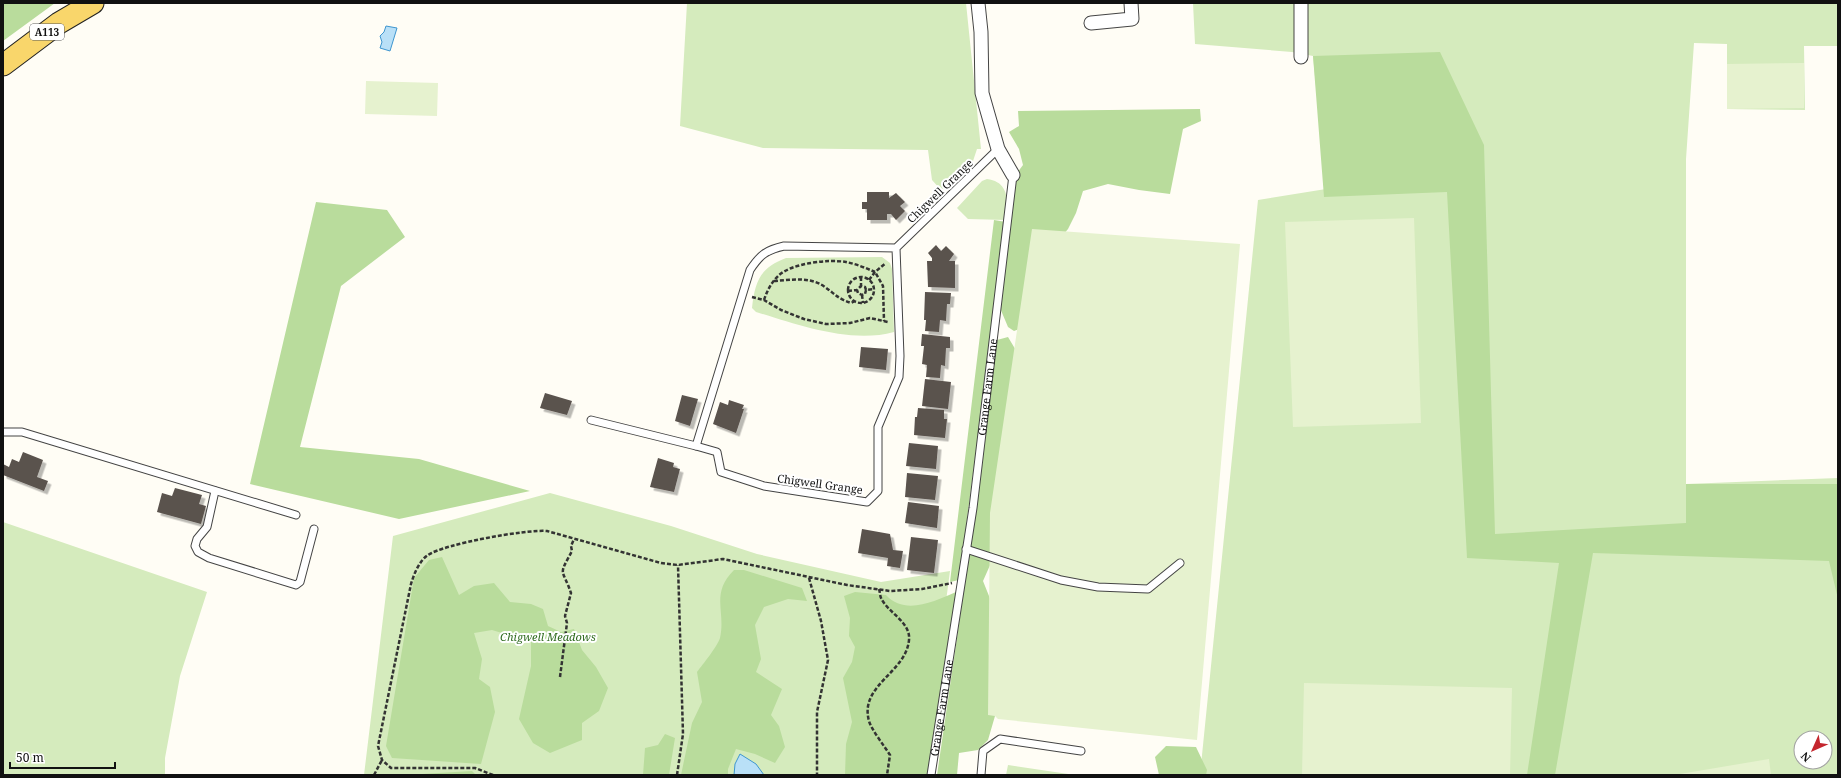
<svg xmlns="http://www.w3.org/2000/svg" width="1841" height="778" font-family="'Noto Serif',serif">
	<defs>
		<filter id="shadow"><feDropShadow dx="3.5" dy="3.5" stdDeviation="0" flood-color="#0004"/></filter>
	</defs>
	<rect width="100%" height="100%" fill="#fffdf5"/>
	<path fill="#d5ebbd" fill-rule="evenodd" d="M 687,3 L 966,3 L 981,149 L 977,149 L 973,161 L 941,190 L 932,180 L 928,150 L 763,148 L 680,126 Z
		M 1193,3 L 1838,3 L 1838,46 L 1804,46 L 1805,110 L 1727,109 L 1727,44 L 1694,43 L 1686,159 L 1686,484 L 1838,478 L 1838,775 L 1200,775 L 1258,200 L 1326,189 L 1313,56 L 1292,52 L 1195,44 ZM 1801,738 L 1825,738 L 1825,762 L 1801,762 Z
		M 987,179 C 1010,182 1008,202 1006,220 L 968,219 L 957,208 L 982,181 Z
		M 882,257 L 890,263 L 892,269 L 894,332 C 851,344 798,325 756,312 L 752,308 C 755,281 760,268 786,258 Z
		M 550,493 L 671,526 L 757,554 L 881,582 L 950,571 L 923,775 L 364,775 L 393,536 Z
		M 3,522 L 207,592 L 180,676 L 165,758 L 165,775 L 3,775 Z
		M 1008,765 L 1075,775 L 1006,775 Z"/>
	<path fill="#b9dc9c" d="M 3,3 L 55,3 L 3,41 Z
		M 1440,52 L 1484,145 L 1495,534 L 1686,523 L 1686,484 L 1838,484 L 1838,599 L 1829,561 L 1593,553 L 1555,775 L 1527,775 L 1559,563 L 1467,558 L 1447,192 L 1324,197 L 1313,56 Z
		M 1200,109 L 1201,121 L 1183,129 L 1170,194 L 1139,190 L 1108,184 L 1083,191 L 1076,213 L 1068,229 L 1058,241 L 1025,327 L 1014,331 L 1008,327 L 1000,308 L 1017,173 L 1023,165 L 1019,149 L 1009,132 L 1019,126 L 1018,111 Z
		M 316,202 L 387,210 L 405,237 L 341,286 L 300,447 L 419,459 L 530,491 L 399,519 L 250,484 Z
		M 994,220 L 1006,222 L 959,580 L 950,582 Z
		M 1008,337 L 1020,357 L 999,545 L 983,581 L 997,616 L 995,716 L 988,740 L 978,750 L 959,753 L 957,775 L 937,775 L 982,466 L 997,340 Z
		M 442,557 L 459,595 L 474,586 L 494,583 L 510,602 L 531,604 L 543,609 L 548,626 L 561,632 L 574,629 L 582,650 L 596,667 L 608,688 L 599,711 L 582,723 L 582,740 L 550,753 L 533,743 L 519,719 L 531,666 L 531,642 L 492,630 L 474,633 L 482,659 L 479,679 L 490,687 L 495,712 L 481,764 L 392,758 L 386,746 L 414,578 L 429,560 Z
		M 734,570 L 744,570 L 802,588 L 807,601 L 788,599 L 764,607 L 755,625 L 761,659 L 756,672 L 782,689 L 771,715 L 779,726 L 785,747 L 775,763 L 755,754 L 736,749 L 728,769 L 728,775 L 681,775 L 692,723 L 702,702 L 697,672 C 703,664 717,647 720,638 C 726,611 710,594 734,570 Z
		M 855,592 L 886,595 C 905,616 935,601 956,592 L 928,775 L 845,775 L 846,744 L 852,722 L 843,678 L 852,662 L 855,647 L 849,636 L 850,618 L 844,596 Z
		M 665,734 L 675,738 L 669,775 L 643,775 L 645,748 L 658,745 Z
		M 1166,746 L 1196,747 L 1207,770 L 1206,775 L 1159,775 L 1155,757 Z
		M 472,771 L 476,775 L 415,775 L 422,774 Z"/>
	<path fill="#e6f2cf" d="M 1804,63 L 1804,108 L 1727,109 L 1727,64 Z
		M 366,81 L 438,83 L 437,116 L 365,114 Z
		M 1414,218 L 1421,423 L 1293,427 L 1285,222 Z
		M 1032,229 L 1240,244 L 1197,740 L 998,719 L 995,716 L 988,715 L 990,513 Z
		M 1304,683 L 1512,688 L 1510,775 L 1302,775 Z
		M 1769,759 L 1771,775 L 1674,775 Z"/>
	<path fill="#b9e0f7" stroke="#3f96cf" d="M 386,26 L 397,28 L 390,51 L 380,48 L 382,42 L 380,36 L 384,32 Z
		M 740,754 L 756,764 L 764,775 L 734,775 L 735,764 Z"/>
	<path fill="#5a524d" filter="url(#shadow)" d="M 867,192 L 889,192 L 889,198 L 896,193 L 905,202 L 900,206 L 905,211 L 896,220 L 891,214 L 887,214 L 887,220 L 867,220 L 867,209 L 862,209 L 862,202 L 867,202 Z
		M 936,245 L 941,251 L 946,246 L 954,254 L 949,261 L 955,261 L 955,288 L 928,287 L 927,261 L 932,261 L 932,258 L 928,253 Z
		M 925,292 L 951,293 L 950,304 L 947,304 L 946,321 L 940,320 L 939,332 L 925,331 L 926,320 L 924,320 Z
		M 922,334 L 950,337 L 950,348 L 946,348 L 945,366 L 941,365 L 940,378 L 926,377 L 927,365 L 922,364 L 924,346 L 921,346 Z
		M 861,347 L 888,349 L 886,370 L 859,367 Z
		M 925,379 L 951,382 L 948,409 L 922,406 Z
		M 545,393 L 572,401 L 567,415 L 540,408 Z
		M 682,395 L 698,399 L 690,426 L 675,421 Z
		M 729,400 L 744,405 L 742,409 L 744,409 L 736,433 L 713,424 L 720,402 L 728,405 Z
		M 918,408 L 944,410 L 944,419 L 947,419 L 945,438 L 914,435 L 915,417 L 917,417 Z
		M 909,443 L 938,446 L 936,469 L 906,466 Z
		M 23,452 L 43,460 L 37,477 L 48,481 L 44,491 L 3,475 L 3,464 L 9,467 L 12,459 L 19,462 Z
		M 658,458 L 674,463 L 673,467 L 680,469 L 674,492 L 650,487 Z
		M 907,473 L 938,476 L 935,500 L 905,497 Z
		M 175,488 L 202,495 L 199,504 L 206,506 L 201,524 L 157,512 L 162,493 L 172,496 Z
		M 908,502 L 939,506 L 937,528 L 905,523 Z
		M 862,529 L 890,534 L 893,550 L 903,551 L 900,568 L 887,566 L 888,558 L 858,553 Z
		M 911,537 L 938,540 L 934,573 L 907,570 Z"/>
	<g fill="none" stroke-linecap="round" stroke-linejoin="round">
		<defs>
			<g id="lane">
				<path d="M 896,248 L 900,356 L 899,377 L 878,427 L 878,491 L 867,502 L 764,486 L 721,472 L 717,452 L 696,446 L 750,270 C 760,255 766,250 784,246 L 896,248 L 998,149"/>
				<path d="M 591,420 L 696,446"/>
				<path d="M 3,432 L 22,432 L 296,515"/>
				<path d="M 215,491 L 207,527 L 197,539 L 195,546 L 198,552 L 209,558 L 296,585 L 300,582 L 314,529"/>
				<path d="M 966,549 L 1061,580 L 1098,587 L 1148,589 L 1180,563"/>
				<path id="s1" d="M 931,775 L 973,508 L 1013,175"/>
				<path d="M 981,775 L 983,751 L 1000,739 L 1081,751"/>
			</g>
			<path id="street" d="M 978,3 L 981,32 L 982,93 L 998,149 L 1013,175
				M 1301,3 L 1301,57
				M 1091,23 L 1132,19 L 1131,3"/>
			<path id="primary" d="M 3,65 L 59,23 L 93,3"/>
		</defs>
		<use href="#lane" stroke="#444" stroke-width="9"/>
		<use href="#street" stroke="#444" stroke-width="15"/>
		<use href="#primary" stroke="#222" stroke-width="23"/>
		<path stroke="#333" stroke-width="2.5" stroke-dasharray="4 2" stroke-linecap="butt" d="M 861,277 L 861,286
			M848 290a13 13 0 1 1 26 0a13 13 0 1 1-26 0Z
			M 869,280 L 875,272 L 883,286 L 884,321
			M 774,281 C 791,280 810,276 825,287 C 836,295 837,298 851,303 L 855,301
			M 866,290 L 865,287 L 861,286 L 857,290 L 858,293 L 862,295 L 865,294 L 866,290 L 874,289
			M 848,291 L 857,290
			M 862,295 L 863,303
			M 752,297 L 764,300 L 781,310 L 804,319 L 826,324 L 850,323 L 870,318 L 888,322
			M 764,300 C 767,291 771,283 778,276 C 791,263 829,259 846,262 C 856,264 866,268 875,272 L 886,263
			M 809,578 L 821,621 L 828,660 L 817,712 L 817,775
			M 879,589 C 880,592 880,596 881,598 C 888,613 911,622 909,640 C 906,673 859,685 869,721 C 871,729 885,747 890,755 L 887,775
			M 560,677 L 567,623 L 565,616 L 571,593 C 562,567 558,577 572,551 L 571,546 L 574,539
			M 374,775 L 382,760
			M 493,775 L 475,768 L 391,768 L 382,760 L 378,746 L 411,584 C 414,574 419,561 428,555 C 444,544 527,529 547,531 L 661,563 L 678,565 L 723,559 L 847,585 L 890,591 L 922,589 L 952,583
			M 677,775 L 683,734 L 678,565"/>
		<use href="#lane" stroke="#fff" stroke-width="7"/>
		<use href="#street" stroke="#fff" stroke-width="13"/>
		<use href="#primary" stroke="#f9d66b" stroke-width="21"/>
	</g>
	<g text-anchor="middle" stroke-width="4" stroke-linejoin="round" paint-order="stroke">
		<rect fill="#fff" stroke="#585858" stroke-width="1" x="30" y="24" width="34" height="16" rx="3"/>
		<g font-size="10" font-weight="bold" fill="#111">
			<text x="47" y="36">A113</text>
		</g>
		<g font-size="11" fill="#111" stroke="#fff">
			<text transform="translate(940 191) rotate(-44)" y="4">Chigwell Grange</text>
			<text dy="4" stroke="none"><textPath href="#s1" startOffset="392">Grange Farm Lane</textPath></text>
			<text transform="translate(820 484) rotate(8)" y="4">Chigwell Grange</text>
			<text dy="4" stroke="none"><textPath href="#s1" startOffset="68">Grange Farm Lane</textPath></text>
		</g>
		<g font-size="11" font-style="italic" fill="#2f6b1f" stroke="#fff">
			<text x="548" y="641">Chigwell Meadows</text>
		</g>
	</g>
	<rect width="1841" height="778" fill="none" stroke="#111111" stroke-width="8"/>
	<g transform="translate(1813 750) rotate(225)"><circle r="19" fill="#ffffff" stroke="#a0a0a0"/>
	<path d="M0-3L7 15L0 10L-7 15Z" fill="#c4262e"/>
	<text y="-6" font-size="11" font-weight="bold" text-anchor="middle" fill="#111111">N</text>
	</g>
	<path d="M10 762v6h105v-6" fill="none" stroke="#111111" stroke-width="2"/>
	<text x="16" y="762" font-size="12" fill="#111111" stroke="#ffffff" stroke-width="3" paint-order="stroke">50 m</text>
</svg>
